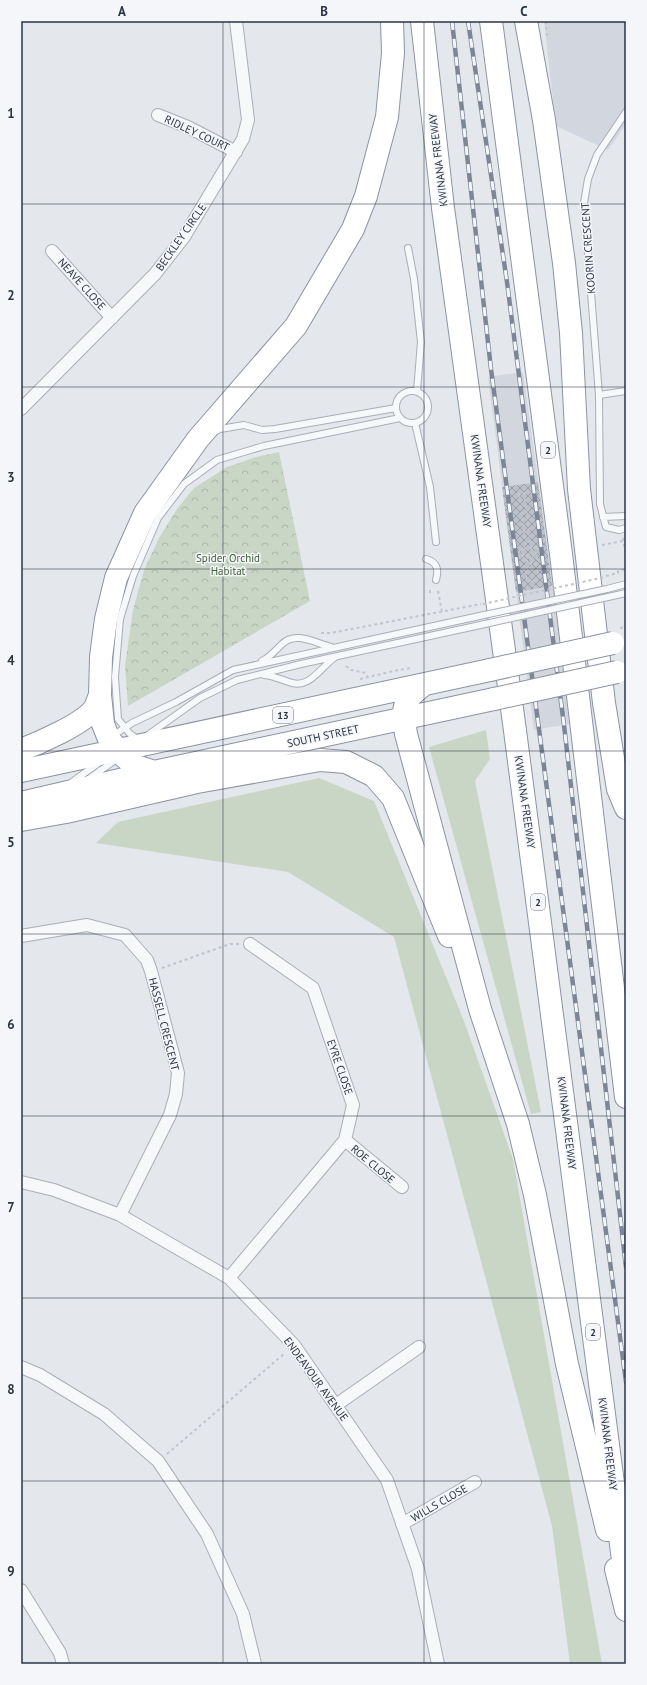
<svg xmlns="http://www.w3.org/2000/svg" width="647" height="1685" font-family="'PT Sans',sans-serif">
	<defs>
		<pattern id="forest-crowns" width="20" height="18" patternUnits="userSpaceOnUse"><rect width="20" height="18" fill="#c9d6c5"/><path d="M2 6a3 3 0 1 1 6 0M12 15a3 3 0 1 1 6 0" fill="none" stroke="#adb8ab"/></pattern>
		<pattern id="building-cross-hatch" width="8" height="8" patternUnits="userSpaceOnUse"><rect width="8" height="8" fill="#bbc0ca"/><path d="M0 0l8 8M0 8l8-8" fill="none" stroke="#989da6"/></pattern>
	</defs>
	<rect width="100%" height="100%" fill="#e4e7ec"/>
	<path fill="#d2d6de" d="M 544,21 L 626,21 L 626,124 L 608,150 L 556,126 Z
		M 523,372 L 553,586 L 569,724 L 534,730 L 488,377 Z"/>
	<path fill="#c9d6c5" d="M 486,730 L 490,759 L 475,781 L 541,1112 L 531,1114 L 429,747 Z
		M 319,778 L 374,801 L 464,1021 L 513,1159 L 602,1664 L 570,1664 L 552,1526 L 394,937 L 288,872 L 96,843 L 118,822 Z"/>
	<path fill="url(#forest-crowns)" d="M 279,452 L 310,601 L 128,706 L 125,666 L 133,610 L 144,570 L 159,538 L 177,509 L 194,488 L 227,467 L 256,457 Z"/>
	<path fill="url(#building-cross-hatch)" d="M 538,482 L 552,586 L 516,592 L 502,487 Z"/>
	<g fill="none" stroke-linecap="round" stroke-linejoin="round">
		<defs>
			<path id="lane" d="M 408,248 L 414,279 L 421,342 L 417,391
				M396 407a16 16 0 1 1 32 0a16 16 0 1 1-32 0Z
				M 626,391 L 599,395 L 600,504 L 606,527 L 619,530 L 626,528
				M 599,395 L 584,203 L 588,179 L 597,155 L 626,112
				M 415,423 L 430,487 L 436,542
				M 214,432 L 220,429 L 244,425 L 262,430 L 275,429 L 396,408
				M 603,517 L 626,516
				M 426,559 C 437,562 439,569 436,580
				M 607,589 L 626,584
				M 608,597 L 626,593
				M 262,661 C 270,657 275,651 281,645 C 295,630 315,643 331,647
				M 264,675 C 274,676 280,679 289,682 C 309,690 320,668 334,658
				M 148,735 L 200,698 L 237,680 L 301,664 L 485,624
				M 111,737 L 132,723 L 176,702 L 233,670 L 484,615
				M 139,740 L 130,734 L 118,719 L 115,677 L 120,619 L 133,576 L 158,518 L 184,484 L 217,460 L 264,446 L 400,418
				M 90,778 L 118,758
				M 72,782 L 100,762"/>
			<path id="street" d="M 158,115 L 188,127 L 236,152
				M 52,251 L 112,318
				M 21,409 L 155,274 L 184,237 L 243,139 L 248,120 L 236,21
				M 21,936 L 87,925 L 125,935 L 147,960 L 151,971 L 178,1073 L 176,1094 L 170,1115 L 120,1215
				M 345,1140 L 402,1187
				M 21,1182 L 54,1190 L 120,1215 L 229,1278 L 294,1345 L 387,1480 L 418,1569 L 438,1664
				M 229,1278 L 345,1140 L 353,1105 L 313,988 L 250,944
				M 21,1367 L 40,1375 L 104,1414 L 158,1461 L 207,1534 L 243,1614 L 255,1664
				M 336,1405 L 419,1347
				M 402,1524 L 475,1482
				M 21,1590 L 60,1653 L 63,1664"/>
			<path id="highway" d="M 422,21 L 443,208 L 514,723 L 626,1583
				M 491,21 L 561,554 L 626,1097
				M 526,21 L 544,120 L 564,263 L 571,333 L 579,489 L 604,703 L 618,789 L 626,808
				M 425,684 C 402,700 402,707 406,734 L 480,1009 L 518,1124 L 535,1195 L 567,1364 L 607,1530
				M 21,750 C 39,743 83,724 94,709 C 97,705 98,699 100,695
				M 21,771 L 490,670
				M 154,772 L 136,766 L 122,755 L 109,739 L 103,724 L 100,695 L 101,657 L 106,619 L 116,578 L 145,513 L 198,439 L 296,326 L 353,229 L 366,196 L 387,117 L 393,53 L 392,21
				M 21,803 L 154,772 L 494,699
				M 21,820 L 66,812 L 197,782 L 320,760 L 346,762 L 374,776 L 393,798 L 449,936
				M 616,1569 L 626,1610"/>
		</defs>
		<use href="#lane" stroke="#a9aeb7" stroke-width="8"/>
		<use href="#street" stroke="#a9aeb7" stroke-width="14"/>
		<use href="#highway" stroke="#8b94a3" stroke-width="24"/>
		<path stroke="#c2c5cb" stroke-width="2" stroke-dasharray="3 3" stroke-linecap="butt" d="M 546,21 L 547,37
			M 517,494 L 526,493
			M 519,494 L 526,545 L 523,553 L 527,581 L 539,579 L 537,567 L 533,562 L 524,493
			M 623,538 L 626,558
			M 602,545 L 623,541
			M 522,551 L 522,549 L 519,550 L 520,556 L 539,553
			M 530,556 L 535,592
			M 526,557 L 534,556
			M 524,560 L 537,559 L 535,547 L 538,547 L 539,553
			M 527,560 L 528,570
			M 530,569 L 536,568
			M 606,576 L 618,573 L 618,571 L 626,569
			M 430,590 L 430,593
			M 438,591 L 442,612
			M 620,628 L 626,627
			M 321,633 L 331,633 L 481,604
			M 346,666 L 351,670 L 366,673 L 367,676
			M 360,679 L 398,670 L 412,668
			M 162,968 L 230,944 L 239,944
			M 167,1454 L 285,1353"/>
		<use href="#lane" stroke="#f7f8fa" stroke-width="6"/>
		<use href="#street" stroke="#f7f8fa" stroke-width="12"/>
		<use href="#highway" stroke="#fff" stroke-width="22"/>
		<defs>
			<path id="rail" d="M 452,21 L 491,369 L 626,1382
				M 468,21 L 507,282 L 564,725 L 626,1267"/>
		</defs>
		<use href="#rail" stroke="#7d8696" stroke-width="4.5"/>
		<use href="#rail" stroke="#f4f6f9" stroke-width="3" stroke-dasharray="9" stroke-linecap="butt"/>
		<defs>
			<path id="lane-bridge" d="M 484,615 L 607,589
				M 485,624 L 608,597"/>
			<path id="highway-bridge" d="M 490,670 L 613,643
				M 494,699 L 617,672"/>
		</defs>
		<use href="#lane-bridge" stroke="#a9aeb7" stroke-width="8" stroke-linecap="butt"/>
		<use href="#highway-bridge" stroke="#8b94a3" stroke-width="24" stroke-linecap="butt"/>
		<path stroke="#c2c5cb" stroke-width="2" stroke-dasharray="3 3" stroke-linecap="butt" d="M 483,604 L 605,577"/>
		<use href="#lane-bridge" stroke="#f7f8fa" stroke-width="6"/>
		<use href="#highway-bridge" stroke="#fff" stroke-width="22"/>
	</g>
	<path fill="none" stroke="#2b3445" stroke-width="1" stroke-opacity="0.55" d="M 223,21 L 223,1664M 424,21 L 424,1664M 21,204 L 626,204M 21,387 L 626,387M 21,569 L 626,569M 21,751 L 626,751M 21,934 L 626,934M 21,1116 L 626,1116M 21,1298 L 626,1298M 21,1481 L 626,1481"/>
	<g text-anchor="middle" stroke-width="3" stroke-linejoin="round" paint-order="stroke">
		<g fill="#f4f6f9" stroke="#676e7b" stroke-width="1">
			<rect x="541" y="442" width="14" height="16" rx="3"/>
			<rect x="273" y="707" width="20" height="16" rx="3"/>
			<rect x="531" y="894" width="14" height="16" rx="3"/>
			<rect x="586" y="1324" width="14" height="16" rx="3"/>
		</g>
		<g font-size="10" font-weight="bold" fill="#2b3445">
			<text x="548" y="454">2</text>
			<text x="283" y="719">13</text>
			<text x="538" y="906">2</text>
			<text x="593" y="1336">2</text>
		</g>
		<g font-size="11" fill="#2b3445" stroke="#f4f6f9">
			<text transform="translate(197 133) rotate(25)" y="4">RIDLEY COURT</text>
			<text transform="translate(438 160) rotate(-97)" y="4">KWINANA FREEWAY</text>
			<text transform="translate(181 237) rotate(-55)" y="4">BECKLEY CIRCLE</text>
			<text transform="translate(588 248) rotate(-94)" y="4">KOORIN CRESCENT</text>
			<text transform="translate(82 284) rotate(48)" y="4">NEAVE CLOSE</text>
			<text transform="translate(481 481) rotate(82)" y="4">KWINANA FREEWAY</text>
			<text transform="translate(323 736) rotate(-12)" y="4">SOUTH STREET</text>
			<text transform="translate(525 802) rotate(82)" y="4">KWINANA FREEWAY</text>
			<text transform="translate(164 1024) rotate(76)" y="4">HASSELL CRESCENT</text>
			<text transform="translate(340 1067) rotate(71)" y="4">EYRE CLOSE</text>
			<text transform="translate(567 1123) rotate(83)" y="4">KWINANA FREEWAY</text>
			<text transform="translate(373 1164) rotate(40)" y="4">ROE CLOSE</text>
			<text transform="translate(316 1379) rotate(54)" y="4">ENDEAVOUR AVENUE</text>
			<text transform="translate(608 1444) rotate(83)" y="4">KWINANA FREEWAY</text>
			<text transform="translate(439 1503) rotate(-30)" y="4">WILLS CLOSE</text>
		</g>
		<g font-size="11" fill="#3f6138" stroke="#f4f6f9">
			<text x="228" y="562">Spider Orchid<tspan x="228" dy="13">Habitat</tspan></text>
		</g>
	</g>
	<rect width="647" height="1685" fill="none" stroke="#f4f6f9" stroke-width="44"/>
	<rect x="22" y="22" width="603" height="1641" fill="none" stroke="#2b3445" stroke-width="1.5"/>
	<g font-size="13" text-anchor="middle" font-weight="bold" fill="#2b3445">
		<text x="122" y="16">A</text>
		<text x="324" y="16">B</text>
		<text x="524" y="16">C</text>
		<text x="11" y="118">1</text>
		<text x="11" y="300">2</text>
		<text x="11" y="482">3</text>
		<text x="11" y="665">4</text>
		<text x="11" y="847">5</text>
		<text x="11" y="1029">6</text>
		<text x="11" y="1212">7</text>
		<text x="11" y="1394">8</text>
		<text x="11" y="1576">9</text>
	</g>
</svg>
